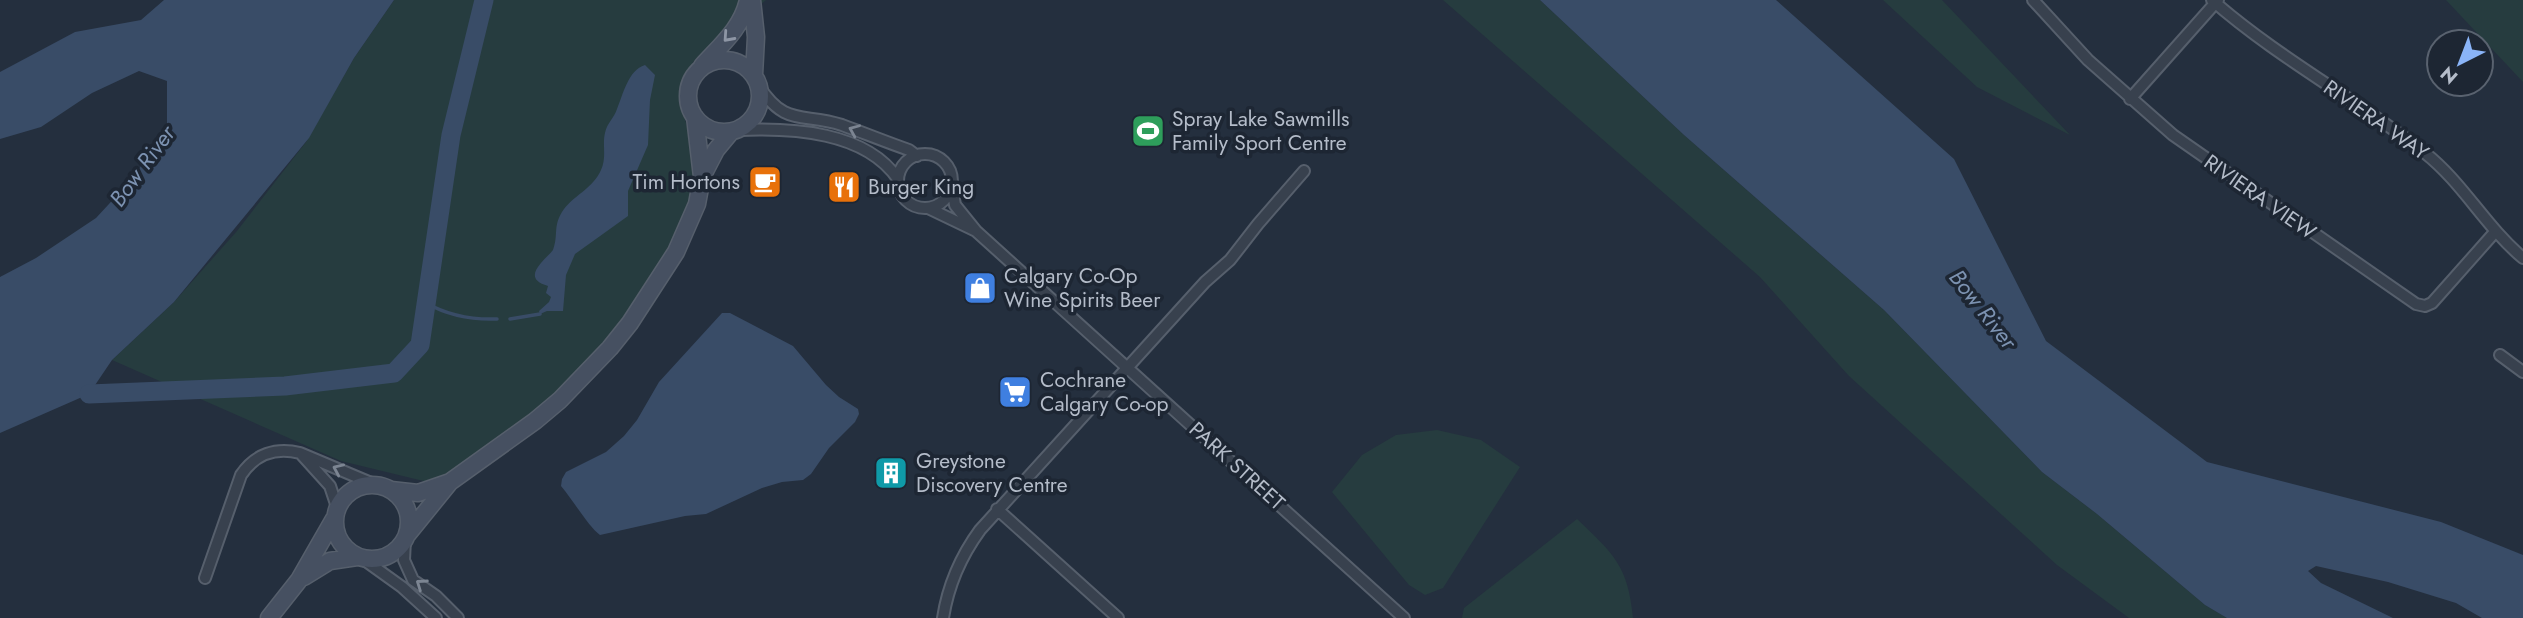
<svg xmlns="http://www.w3.org/2000/svg" width="2523" height="618" font-family="Jost,sans-serif">
	<rect width="100%" height="100%" fill="#242f3e"/>
	<path fill="#263c3f" d="M 394,0 L 766,0 L 693,62 L 681,106 L 702,177 L 686,233 L 585,375 L 440,485 L 341,461 L 112,360 L 174,302 L 237,231 L 306,142 L 354,58 Z
		M 1443,0 L 1540,0 L 1684,135 L 1884,310 L 2042,472 L 2097,514 L 2205,605 L 2227,618 L 2129,618 L 2057,565 L 1849,376 L 1760,277 Z
		M 1883,0 L 1942,0 L 2070,135 L 1977,87 Z
		M 2446,0 L 2523,0 L 2523,82 Z
		M 1437,430 L 1481,440 L 1520,467 L 1443,588 L 1425,595 L 1409,585 L 1332,492 L 1362,455 L 1396,435 Z
		M 1577,519 C 1614,554 1628,566 1633,618 L 1462,618 L 1464,608 Z"/>
	<path fill="#394c67" d="M 164,0 L 394,0 L 354,58 L 309,138 L 174,302 L 112,360 L 89,394 L 0,433 L 0,277 L 36,258 L 96,218 L 134,177 L 167,124 L 167,81 L 139,71 L 92,93 L 41,127 L 0,139 L 0,72 L 75,32 L 141,20 Z
		M 1540,0 L 1776,0 L 1954,159 L 2046,341 L 2207,462 L 2441,522 L 2523,555 L 2523,618 L 2482,618 L 2456,603 L 2388,582 L 2316,566 L 2308,571 L 2321,583 L 2393,618 L 2227,618 L 2205,605 L 2097,514 L 2042,472 L 1884,310 L 1684,135 Z
		M 645,65 L 655,75 L 650,100 L 648,145 L 628,191 L 628,216 L 575,254 L 566,275 L 563,311 L 547,311 L 540,314 L 539,311 L 549,302 L 551,297 L 546,293 L 548,286 C 520,278 544,261 553,250 C 559,234 552,226 564,209 C 576,194 593,188 601,170 C 607,157 602,145 605,133 C 607,123 614,118 617,109 C 623,95 628,70 645,65 Z
		M 722,313 L 730,313 L 793,346 L 826,385 L 839,397 L 858,409 L 859,414 L 855,422 L 829,448 L 811,474 L 803,480 L 782,482 L 762,488 L 706,514 L 685,516 L 600,535 C 588,526 573,500 561,486 L 562,479 L 566,472 L 606,452 L 624,436 L 637,420 L 659,382 Z"/>
	<g fill="none" stroke-linecap="round" stroke-linejoin="round">
		<path stroke="#394c67" stroke-width="3.5" d="M 426,303 C 449,316 471,320 497,319
			M 510,319 L 540,314"/>
		<path stroke="#394c67" stroke-width="19" d="M 89,394 L 285,386 L 394,373 L 420,345 L 451,135 L 484,0"/>
		<defs>
			<path id="street" d="M 2033,0 L 2088,60 L 2173,135 L 2416,304 L 2425,306 L 2432,303 L 2495,232
				M 2212,0 C 2278,58 2356,99 2425,153 C 2463,183 2485,226 2523,258
				M 758,85 C 786,128 802,112 842,125 C 864,133 886,142 909,150 L 917,156
				M 2130,99 L 2218,0
				M 739,130 C 792,128 865,131 898,179
				M898 181a27 27 0 1 1 54 0a27 27 0 1 1-54 0Z
				M 928,208 L 976,231 L 955,205 L 952,187
				M 976,231 L 1404,618
				M 2500,355 L 2523,372
				M 302,455 L 330,486 L 337,507
				M 997,509 L 1118,618
				M 405,540 L 404,560 L 413,580 L 436,596 L 458,618
				M 363,559 L 402,587 L 436,618
				M 205,578 L 241,475 C 255,454 276,447 300,453 L 376,485
				M 943,618 C 948,586 961,556 980,530 L 1205,282 L 1230,260 L 1258,224 L 1304,171"/>
			<path id="secondary" d="M 752,0 L 756,37 L 754,75
				M688 96a36 36 0 1 1 72 0a36 36 0 1 1-72 0Z
				M 702,66 C 720,46 742,28 748,0
				M 695,117 L 702,177
				M335 522a37 37 0 1 1 74 0a37 37 0 1 1-74 0Z
				M 391,490 L 418,493 L 450,482
				M 407,535 L 450,482 L 535,421 L 560,400 L 610,348 L 630,323 L 676,252 L 697,204 L 702,177 L 716,150 L 731,132
				M 304,577 L 330,561 L 357,557
				M 269,618 L 299,580 L 334,519"/>
		</defs>
		<use href="#street" stroke="#565f6c" stroke-width="14"/>
		<use href="#secondary" stroke="#565f6c" stroke-width="19"/>
		<use href="#street" stroke="#38414e" stroke-width="10"/>
		<use href="#secondary" stroke="#465061" stroke-width="16"/>
	</g>
	<defs><path id="oneway-chevron" d="M-2-3.5L2.5 0L-2 3.5" fill="none" stroke-width="1.6" stroke-linecap="round" stroke-linejoin="round" transform="scale(1.75)"/></defs>
	<use stroke="#8e96a5" href="#oneway-chevron" transform="translate(728 37) rotate(132)"/>
	<g stroke="#7c8592">
		<use href="#oneway-chevron" transform="translate(854 130) rotate(-157)"/>
		<use href="#oneway-chevron" transform="translate(338 469) rotate(-156)"/>
		<use href="#oneway-chevron" transform="translate(421 584) rotate(-145)"/>
	</g>
	<defs>
		<symbol id="stadium-square" viewBox="-11 -11 22 22"><rect x="-9" y="-9" width="18" height="18" rx="4" fill="#2e9e5b" stroke="#1d2633"/><path d="M0-5a6.5 5 0 1 0 0 10a6.5 5 0 1 0 0-10ZM-3.5-1.8h7v3.6h-7Z" fill="#fff"/></symbol>
		<symbol id="cafe-square" viewBox="-11 -11 22 22"><rect x="-9" y="-9" width="18" height="18" rx="4" fill="#e8710a" stroke="#1d2633"/><path d="M-5.5-4.5H6V0H3Q3 3.5 0 3.5H-2.5Q-5.5 3.5-5.5 0ZM3-3.2v2h1.7v-2ZM-6 4.5H4V6H-6Z" fill="#fff"/></symbol>
		<symbol id="restaurant-square" viewBox="-11 -11 22 22"><rect x="-9" y="-9" width="18" height="18" rx="4" fill="#e8710a" stroke="#1d2633"/><path d="M-5-6h1v4h1v-4h1v4h1v-4h1v5L-1.5 .5V6h-2V.5L-5-1ZM5-6V6H3V1.5H1.5Q1.5-4 5-6Z" fill="#fff"/></symbol>
		<symbol id="shop-square" viewBox="-11 -11 22 22"><rect x="-9" y="-9" width="18" height="18" rx="4" fill="#3f7fe0" stroke="#1d2633"/><path d="M-5-2.5h2.3a2.7 3.5 0 0 1 5.4 0H5L5.5 6h-11ZM-1.5-2.5h3a1.5 2.3 0 0 0-3 0Z" fill="#fff"/></symbol>
		<symbol id="supermarket-square" viewBox="-11 -11 22 22"><rect x="-9" y="-9" width="18" height="18" rx="4" fill="#3f7fe0" stroke="#1d2633"/><path d="M-6-5.5h2.5l.6 2H6L4.5 2H-2.5L-4.4-4H-6ZM-1.5 3.2a1.3 1.3 0 1 0 .1 0ZM3 3.2a1.3 1.3 0 1 0 .1 0Z" fill="#fff"/></symbol>
		<symbol id="building-square" viewBox="-11 -11 22 22"><rect x="-9" y="-9" width="18" height="18" rx="4" fill="#0f9aa8" stroke="#1d2633"/><path d="M-4-6H4V6H1V3H-1V6H-4ZM-2.5-4.3h1.7v1.8h-1.7ZM.8-4.3h1.7v1.8H.8ZM-2.5-1h1.7V.8h-1.7ZM.8-1h1.7V.8H.8Z" fill="#fff"/></symbol>
	</defs>
	<g fill-rule="evenodd">
		<use href="#stadium-square" x="1129" y="112" width="38" height="38"/>
		<use href="#cafe-square" x="746" y="163" width="38" height="38"/>
		<use href="#restaurant-square" x="825" y="168" width="38" height="38"/>
		<use href="#shop-square" x="961" y="269" width="38" height="38"/>
		<use href="#supermarket-square" x="996" y="373" width="38" height="38"/>
		<use href="#building-square" x="872" y="454" width="38" height="38"/>
	</g>
	<g text-anchor="middle" stroke-width="7" stroke-linejoin="round" paint-order="stroke">
		<g font-size="21" fill="#b4bcc9" stroke="#1d2633" text-anchor="start">
			<text x="1172" y="126">Spray Lake Sawmills<tspan x="1172" dy="24">Family Sport Centre</tspan></text>
			<text x="740" y="189" text-anchor="end">Tim Hortons</text>
			<text x="868" y="194">Burger King</text>
			<text x="1004" y="283">Calgary Co-Op<tspan x="1004" dy="24">Wine Spirits Beer</tspan></text>
			<text x="1040" y="387">Cochrane<tspan x="1040" dy="24">Calgary Co-op</tspan></text>
			<text x="916" y="468">Greystone<tspan x="916" dy="24">Discovery Centre</tspan></text>
		</g>
		<g font-size="21" fill="#b4bcc9" stroke="#1d2633">
			<text transform="translate(2376 120) rotate(35)" y="7">RIVIERA WAY</text>
			<text transform="translate(2260 197) rotate(35)" y="7">RIVIERA VIEW</text>
			<text transform="translate(1237 466) rotate(42)" y="7">PARK STREET</text>
		</g>
		<g font-size="23" font-style="italic" fill="#7c92b1" stroke="#1d2633">
			<text transform="translate(142 166) rotate(-54)" y="8">Bow River</text>
			<text transform="translate(1983 309) rotate(52)" y="8">Bow River</text>
		</g>
	</g>
	<g transform="translate(2460 63) rotate(222)"><circle r="33" fill="#1d2633" stroke="#59626f" stroke-width="2"/>
	<path d="M0-5L12 26L0 18L-12 26Z" fill="#8ab4f8"/>
	<text y="-10" font-size="19" font-weight="bold" text-anchor="middle" fill="#b4bcc9">N</text>
	</g>
</svg>
